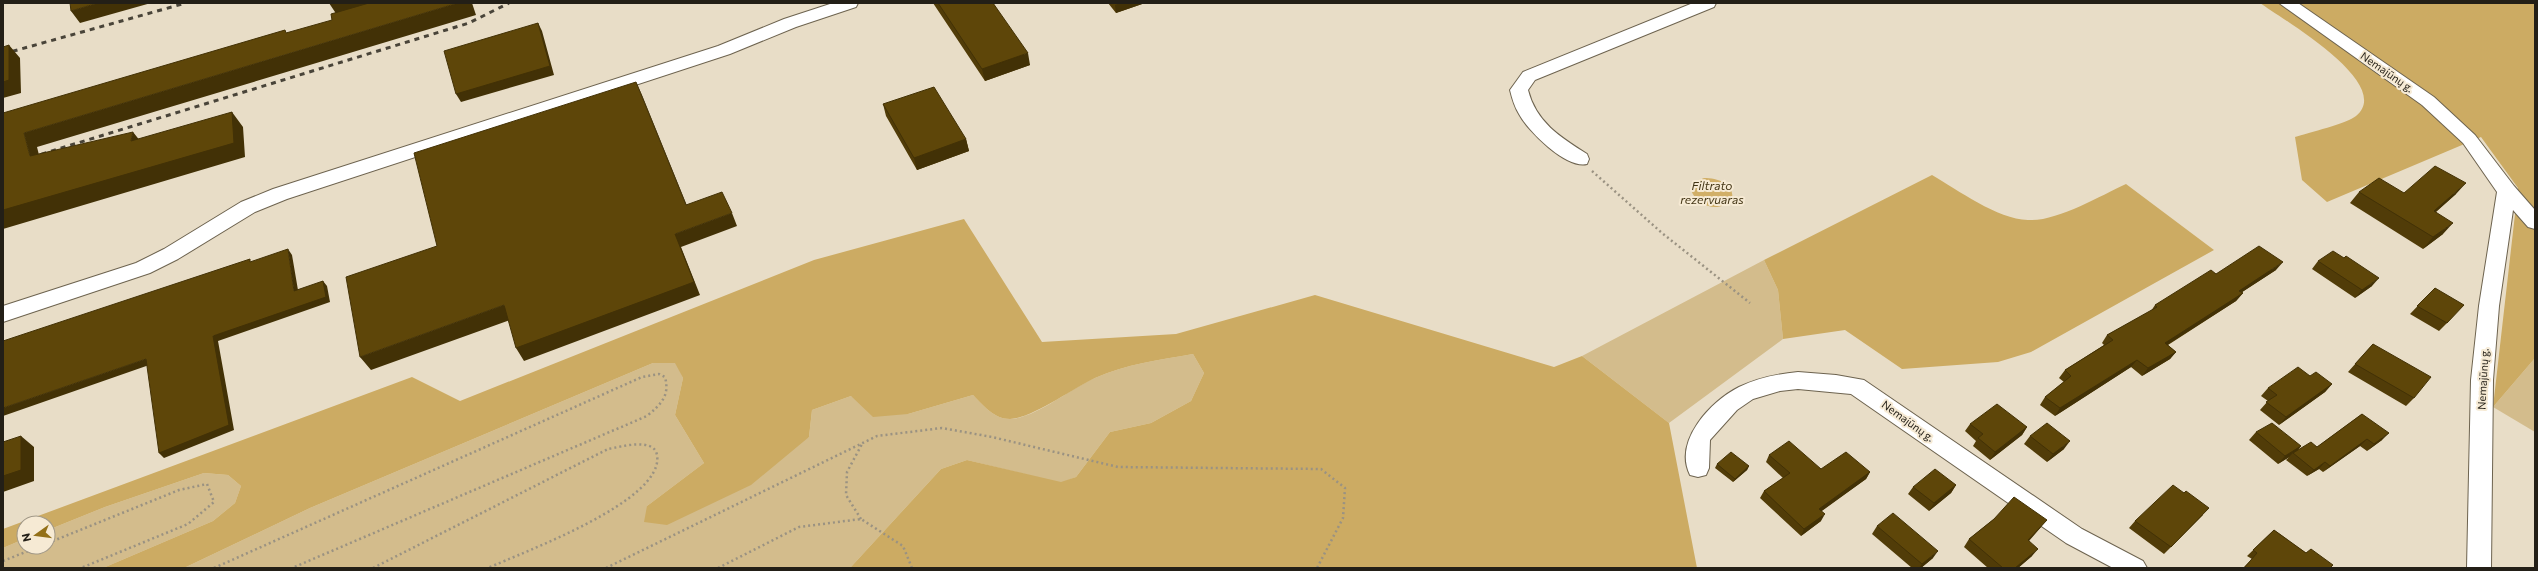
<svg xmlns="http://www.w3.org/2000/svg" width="2538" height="571" font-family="Commissioner,sans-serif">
	<rect width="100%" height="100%" fill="#e8ddc7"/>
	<path fill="#d3bc8c" d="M 1764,260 L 1778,290 L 1783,339 L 1669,423 L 1582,356 Z
		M 1193,354 L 1204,373 L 1191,401 L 1151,423 L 1110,432 L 1076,477 L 1061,483 L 967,460 L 941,469 L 850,568 L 184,568 L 310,508 L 653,363 L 676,363 L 683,378 L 675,415 L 704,463 L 647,506 L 809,437 L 812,410 L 851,396 L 908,414 L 973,395 C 983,405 994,419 1010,419 C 1036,418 1071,388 1095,378 C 1126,364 1160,360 1193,354 Z
		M 2535,358 L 2535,432 L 2493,407 Z
		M 204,473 L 228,475 L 241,486 L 235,503 L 213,521 L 103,568 L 3,568 L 3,548 L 24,539 L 24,547 L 48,547 L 48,530 L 105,507 Z"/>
	<path fill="#ccab63" d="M 2260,3 L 2535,3 L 2535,358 L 2493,407 L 2518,188 L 2481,137 L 2327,202 L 2302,180 L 2295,137 C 2308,133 2348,123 2356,116 C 2395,84 2282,19 2260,3 Z
		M 1932,175 C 1958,190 1997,219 2028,220 C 2056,222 2100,196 2126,184 L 2214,250 L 2031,352 L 1998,362 L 1902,369 L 1845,330 L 1783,339 L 1778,290 L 1764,260 Z
		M 964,219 L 1042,342 L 1176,334 L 1315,295 L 1554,367 L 1582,356 L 1669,423 L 1697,568 L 850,568 L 941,469 L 967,460 L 1061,482 L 1076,477 L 1110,432 L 1151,423 L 1191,401 L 1204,373 L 1193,354 C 1160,360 1126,364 1095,378 C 1073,388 1033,418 1010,419 C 994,419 983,405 973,395 L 908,414 L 873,417 L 851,396 L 812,410 L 809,437 L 751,485 L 667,525 L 644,522 L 647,506 L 704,463 L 675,415 L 683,378 L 675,363 L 653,363 L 310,508 L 184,568 L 103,568 L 213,521 L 235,503 L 241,486 L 228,475 L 204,473 L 105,507 L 48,530 L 48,523 L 24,523 L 24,539 L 3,548 L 3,529 L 412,377 L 460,401 L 814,260 Z"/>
	<path fill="#d1af68" d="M 1704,178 C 1717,178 1735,183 1732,200 C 1719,213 1697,207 1691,190 L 1697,181 Z"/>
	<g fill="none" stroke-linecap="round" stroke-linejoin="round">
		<defs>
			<path id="street" d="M 833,3 L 858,3 L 856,7 L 796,27 L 730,54 L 287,199 L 255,212 L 178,259 L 150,273 L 3,322 L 3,306 L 136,263 L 164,249 L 241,202 L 273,189 L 718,46 L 784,19 Z
				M 1693,3 L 1716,3 L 1714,7 L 1535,80 L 1528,90 C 1536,122 1560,137 1587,154 L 1589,159 L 1587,164 C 1566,169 1528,131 1519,114 C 1514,106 1512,98 1510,90 L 1523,72 Z
				M 2279,3 L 2298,3 L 2434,97 L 2475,135 L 2514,186 L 2535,210 L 2535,229 L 2528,227 L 2513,210 L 2499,306 L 2493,380 L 2491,568 L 2467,568 L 2471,380 L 2479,306 L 2497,192 L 2463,143 L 2422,105 Z
				M 1798,372 L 1836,375 L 1864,380 L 2082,529 L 2143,561 L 2147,568 L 2113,568 L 2066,543 L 1851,394 L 1798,389 L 1780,391 L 1753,399 L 1737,410 L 1710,440 L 1709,468 L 1706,475 L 1698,477 L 1690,475 C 1673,441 1711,401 1739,387 C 1758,378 1777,374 1798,372 Z"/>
		</defs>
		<use href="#street" stroke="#6d634f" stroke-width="2"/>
		<path stroke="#9a9282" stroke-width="2.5" stroke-dasharray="2 3" stroke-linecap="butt" d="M 1592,171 L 1662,233 L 1750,303
			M 861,519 L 846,495 L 847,472 L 862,444
			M 48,543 L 179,490 L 207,484 L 214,502 L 188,524 L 81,568
			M 3,561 L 38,547
			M 214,568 L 642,377 L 659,374 L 665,377 C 670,396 661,404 647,416 L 292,568
			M 373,568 L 608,449 C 620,447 654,437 657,455 C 665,501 523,552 488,568
			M 606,568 L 877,436 L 942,428 L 992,437 L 1118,467 L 1321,469 L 1345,488 L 1343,518 L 1317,568
			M 718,568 L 799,527 L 861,519 L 903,546 L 912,568"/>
		<use href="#street" fill="#fff" fill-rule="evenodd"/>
		<path stroke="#494439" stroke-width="3" stroke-dasharray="5 5" stroke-linecap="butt" d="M 3,54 L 186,3
			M 32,157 L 469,23 L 509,3"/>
	</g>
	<path fill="#513c08" d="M 933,3 L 993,3 L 1030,65 L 985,81 Z
		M 1108,3 L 1145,3 L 1116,13 Z
		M 883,104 L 966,139 L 969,151 L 917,170 L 886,116 Z
		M 2359,192 L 2456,194 L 2436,212 L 2443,234 L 2423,249 L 2350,203 Z
		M 2318,261 L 2372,286 L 2355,298 L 2312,269 Z
		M 2276,270 L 2242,292 L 2243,293 L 2236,301 L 2168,345 L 2176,352 L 2170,359 L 2142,376 L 2131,367 L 2055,416 L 2040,405 L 2045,397 L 2064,382 L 2059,378 L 2065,370 L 2104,345 L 2102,343 L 2107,335 L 2151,311 L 2155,305 L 2216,274 Z
		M 2435,288 L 2447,323 L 2439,331 L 2410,314 Z
		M 2373,344 L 2414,398 L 2406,406 L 2348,372 Z
		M 2310,376 L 2332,384 L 2325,392 L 2279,425 L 2260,410 L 2268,401 L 2261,396 L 2268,388 Z
		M 2362,414 L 2382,440 L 2367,451 L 2360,446 L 2323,472 L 2319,469 L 2307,476 L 2286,460 L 2289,457 L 2278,464 L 2249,440 L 2256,432 L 2301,446 L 2298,450 L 2317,447 Z
		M 1970,424 L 2027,427 L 2022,435 L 1990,460 L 1973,446 L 1976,441 L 1965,431 Z
		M 2030,436 L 2064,449 L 2047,462 L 2024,444 Z
		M 1769,455 L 1821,469 L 1870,472 L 1866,479 L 1821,511 L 1821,521 L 1801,536 L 1760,498 L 1764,491 L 1783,478 L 1766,462 Z
		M 1717,464 L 1749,466 L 1747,470 L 1733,482 L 1715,468 Z
		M 1956,485 L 1951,493 L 1929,511 L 1908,494 L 1913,487 Z
		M 2184,493 L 2203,515 L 2164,554 L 2129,528 L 2135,521 Z
		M 1994,519 L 2041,527 L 2029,541 L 2032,556 L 2018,568 L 1988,568 L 1964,547 L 1969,539 Z
		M 1877,526 L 1933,558 L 1921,568 L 1912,568 L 1872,534 Z
		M 2274,530 L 2306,553 L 2330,568 L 2243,568 L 2252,559 L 2247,556 Z"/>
	<path fill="#423106" d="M 98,3 L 151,3 L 80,23 L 71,11 Z
		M 329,3 L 379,3 L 337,15 Z
		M 458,3 L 472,3 L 476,15 L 37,147 L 43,171 L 30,156 L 24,133 Z
		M 1120,3 L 1145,3 L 1116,13 L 1115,5 Z
		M 538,23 L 542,31 L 554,75 L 461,102 L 456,94 Z
		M 9,45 L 20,58 L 21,93 L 3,98 L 3,82 Z
		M 1028,53 L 1030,65 L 985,81 L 982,69 Z
		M 636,82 L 642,95 L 692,218 L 686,205 Z
		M 232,112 L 243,127 L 245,157 L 3,229 L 3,210 Z
		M 133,132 L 145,147 L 131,141 Z
		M 966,139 L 969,151 L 917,170 L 914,158 Z
		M 2466,183 L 2456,194 L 2424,222 L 2434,211 Z
		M 732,213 L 737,226 L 681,247 L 700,295 L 524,361 L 516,348 L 675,234 Z
		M 2453,223 L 2443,234 L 2423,249 L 2433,237 Z
		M 288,249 L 292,255 L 299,296 L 294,291 Z
		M 2283,262 L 2276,270 L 2233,298 L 2239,291 Z
		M 2379,278 L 2372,286 L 2355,298 L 2362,290 Z
		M 323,281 L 327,286 L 330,302 L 218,341 L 234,430 L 164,458 L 159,453 L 213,336 Z
		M 2243,293 L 2236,301 L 2159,350 L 2165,343 Z
		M 504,305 L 513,319 L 371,370 L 360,357 Z
		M 2176,352 L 2170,359 L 2142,376 L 2148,368 Z
		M 146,359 L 152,364 L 3,416 L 3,408 Z
		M 2137,360 L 2131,367 L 2055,416 L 2060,408 Z
		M 2332,384 L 2325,392 L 2279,425 L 2286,417 Z
		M 2027,427 L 2022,435 L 1990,460 L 1995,452 Z
		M 2389,433 L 2382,440 L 2367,451 L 2374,444 Z
		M 21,436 L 34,447 L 34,481 L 3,492 L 3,476 Z
		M 2367,439 L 2360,446 L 2323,472 L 2330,466 Z
		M 2070,441 L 2064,449 L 2047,462 L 2053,454 Z
		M 2301,446 L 2294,454 L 2293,453 L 2289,457 L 2278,464 L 2285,456 Z
		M 2325,462 L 2319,469 L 2307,476 L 2314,470 Z
		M 1749,466 L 1747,470 L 1733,482 L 1735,479 Z
		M 1870,472 L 1866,479 L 1815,516 L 1819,509 Z
		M 1956,485 L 1951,493 L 1929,511 L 1934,503 Z
		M 1825,514 L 1821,521 L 1801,536 L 1804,529 Z
		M 2047,520 L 2041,527 L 2022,548 L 2028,540 Z
		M 2038,549 L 2032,556 L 2018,568 L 2015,568 Z
		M 1938,551 L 1933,558 L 1921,568 L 1919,568 L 1922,564 Z"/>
	<path fill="#5e4609" stroke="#423106" d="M 70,3 L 98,3 L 71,11 Z
		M 369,3 L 458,3 L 24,133 L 30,156 L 133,132 L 131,141 L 232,112 L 234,143 L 3,210 L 3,113 L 285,30 L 286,33 L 332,20 L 331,14 Z
		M 938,3 L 993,3 L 1028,53 L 982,69 Z
		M 538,23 L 550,66 L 456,94 L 444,51 Z
		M 9,45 L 9,80 L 3,82 L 3,47 Z
		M 636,82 L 686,205 L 722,192 L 732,213 L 675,234 L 694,282 L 516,348 L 504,305 L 360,357 L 346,277 L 437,246 L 414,153 Z
		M 934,87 L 966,139 L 914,158 L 883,104 Z
		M 2435,166 L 2466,183 L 2434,211 L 2453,223 L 2433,237 L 2359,192 L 2379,178 L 2404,193 Z
		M 2259,246 L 2283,262 L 2239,291 L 2243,293 L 2165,343 L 2176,352 L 2148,368 L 2137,360 L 2060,408 L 2045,397 L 2071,376 L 2065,370 L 2113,340 L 2107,335 L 2157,307 L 2155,305 L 2211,270 L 2216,274 Z
		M 288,249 L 294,291 L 323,281 L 326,297 L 213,336 L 229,425 L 159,453 L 146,359 L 3,408 L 3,341 L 250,259 L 250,262 Z
		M 2333,251 L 2344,258 L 2346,256 L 2379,278 L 2362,290 L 2318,261 Z
		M 2435,288 L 2464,305 L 2447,323 L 2417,306 Z
		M 2373,344 L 2431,377 L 2414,398 L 2355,364 Z
		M 2298,367 L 2310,376 L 2316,372 L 2332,384 L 2286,417 L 2266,402 L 2277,395 L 2268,388 Z
		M 1997,404 L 2027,427 L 1995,452 L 1978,438 L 1983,434 L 1970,424 Z
		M 2362,414 L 2389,433 L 2374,444 L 2367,439 L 2330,466 L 2325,462 L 2314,470 L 2293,453 L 2311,442 L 2317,447 Z
		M 2047,423 L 2070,441 L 2053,454 L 2030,436 Z
		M 2272,423 L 2301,446 L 2285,456 L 2256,432 Z
		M 21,436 L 21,470 L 3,476 L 3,442 Z
		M 1789,441 L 1821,469 L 1846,452 L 1870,472 L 1819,509 L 1825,514 L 1804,529 L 1764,491 L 1790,473 L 1769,455 Z
		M 1731,452 L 1749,466 L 1735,479 L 1717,464 Z
		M 1935,469 L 1956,485 L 1934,503 L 1913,487 Z
		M 2173,485 L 2184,493 L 2186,491 L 2209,508 L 2171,547 L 2135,521 Z
		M 2014,497 L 2047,520 L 2028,540 L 2038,549 L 2015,568 L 2003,568 L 1969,539 L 1994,519 Z
		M 1893,513 L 1938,551 L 1922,564 L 1877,526 Z
		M 2274,530 L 2306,553 L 2311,549 L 2333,565 L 2330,568 L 2244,568 L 2257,553 L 2253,550 Z"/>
	<g text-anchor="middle" stroke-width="4" stroke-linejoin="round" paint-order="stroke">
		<g font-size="11" fill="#231f17" stroke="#f6ead4">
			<text transform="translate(2387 72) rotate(35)" y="4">Nemajūnų g.</text>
			<text transform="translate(2483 379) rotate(-87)" y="4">Nemajūnų g.</text>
			<text transform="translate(1908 421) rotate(36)" y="4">Nemajūnų g.</text>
		</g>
		<g font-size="12" font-style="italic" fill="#443616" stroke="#f6ead4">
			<text x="1712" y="190">Filtrato<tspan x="1712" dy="14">rezervuaras</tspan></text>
		</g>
	</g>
	<rect width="2538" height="571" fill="none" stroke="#231f17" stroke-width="8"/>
	<g transform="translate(36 535) rotate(256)"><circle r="19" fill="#f6ead4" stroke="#a29988"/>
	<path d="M0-3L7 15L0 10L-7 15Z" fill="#937018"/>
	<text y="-6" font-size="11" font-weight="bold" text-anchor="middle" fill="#231f17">N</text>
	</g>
</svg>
